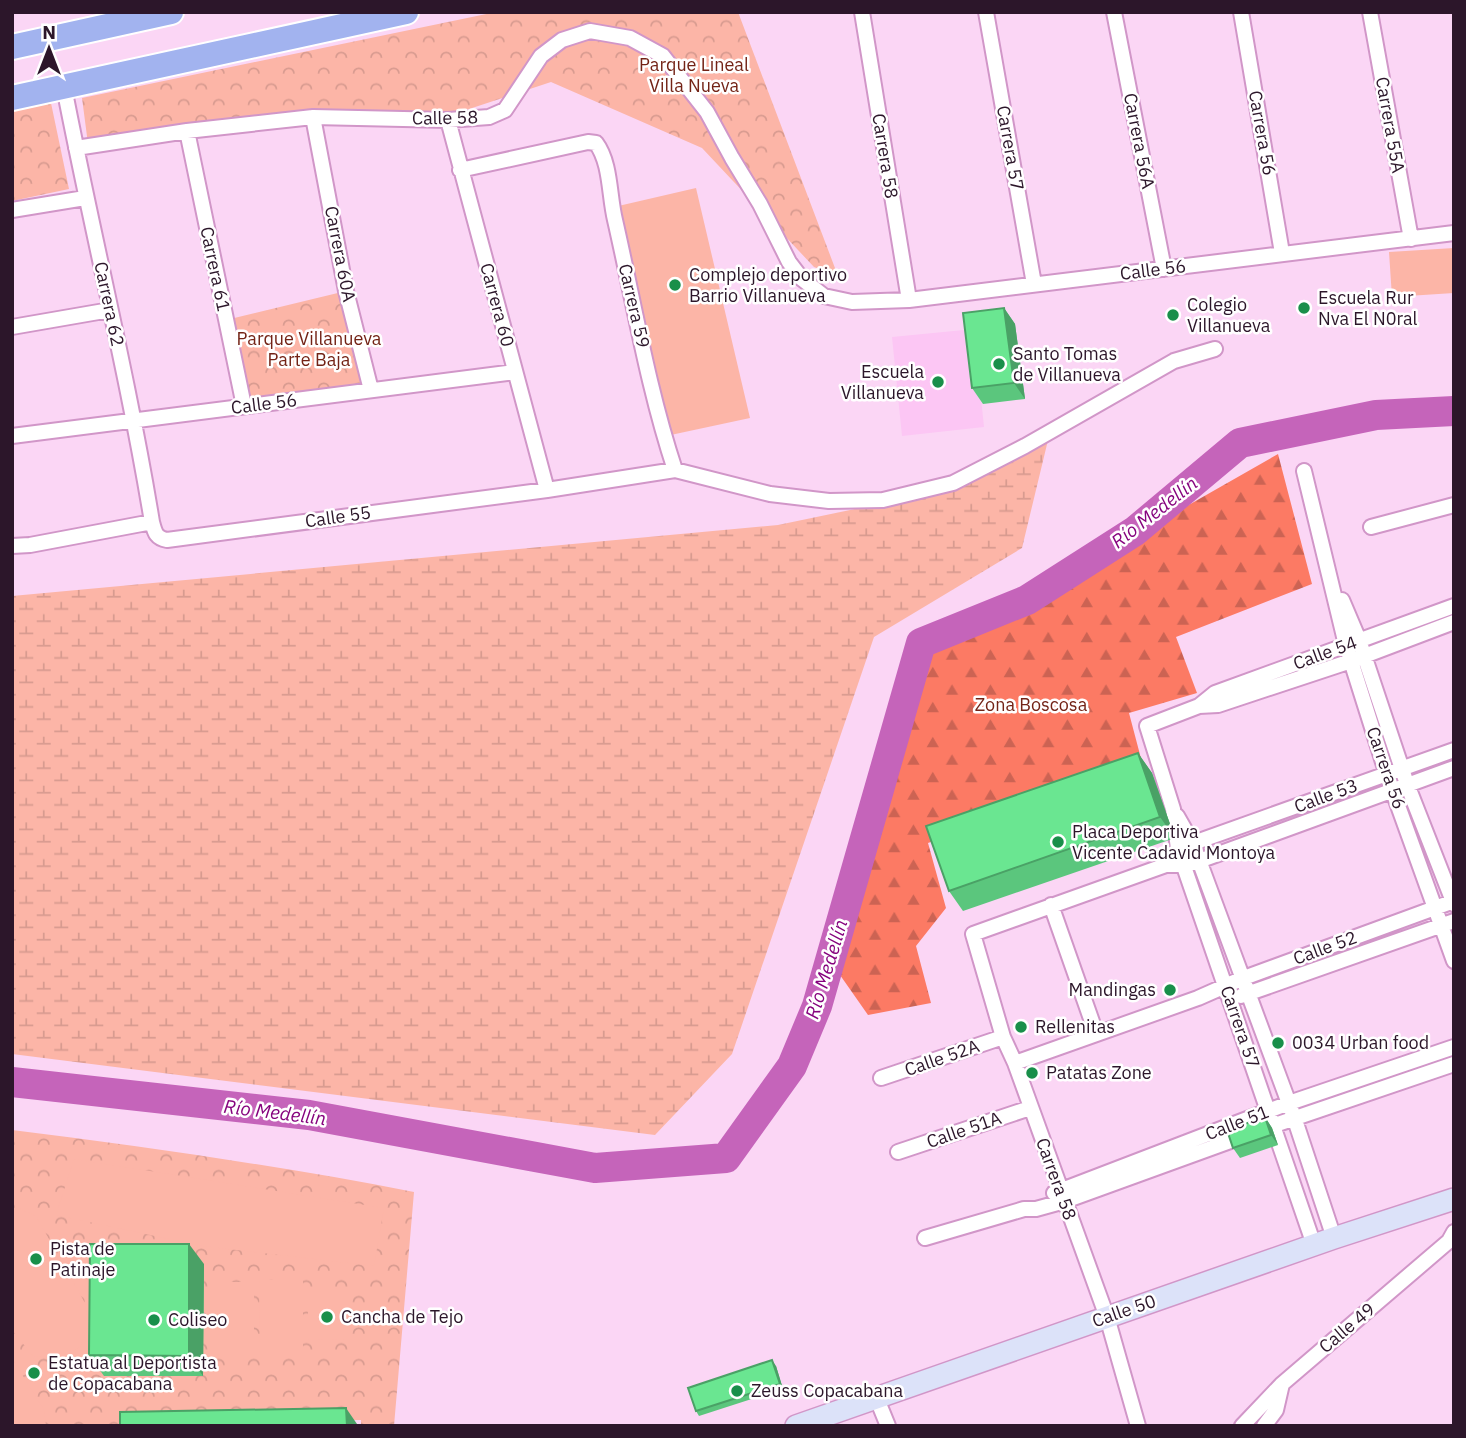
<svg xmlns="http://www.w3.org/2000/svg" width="1466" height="1438" font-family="'IBM Plex Sans',sans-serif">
	<defs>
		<pattern id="forest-firs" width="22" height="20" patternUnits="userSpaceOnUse" patternTransform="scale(1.75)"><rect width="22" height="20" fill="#fc7a64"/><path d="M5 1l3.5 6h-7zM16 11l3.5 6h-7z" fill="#cc6353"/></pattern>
		<pattern id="wetland-marsh" width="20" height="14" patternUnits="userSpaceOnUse" patternTransform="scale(1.75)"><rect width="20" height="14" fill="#fcb5a7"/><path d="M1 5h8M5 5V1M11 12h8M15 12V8" fill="none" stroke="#d89b90"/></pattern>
		<pattern id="park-crowns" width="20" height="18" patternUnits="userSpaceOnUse" patternTransform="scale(1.75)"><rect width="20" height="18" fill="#fcb5a7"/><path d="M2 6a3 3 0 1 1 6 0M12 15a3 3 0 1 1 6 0" fill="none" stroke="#d89b90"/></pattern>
	</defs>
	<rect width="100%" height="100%" fill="#fbd6f5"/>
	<path fill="#fcc6f4" d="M 974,329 L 984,427 L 902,436 L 892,337 Z"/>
	<path fill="url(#forest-firs)" d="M 1278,454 L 1312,584 L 1176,637 L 1197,693 L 1129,713 L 1143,766 L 928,843 L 946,908 L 916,946 L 931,1003 L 868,1015 L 840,975 L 924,656 Z"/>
	<path fill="url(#wetland-marsh)" d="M 1049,436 L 1022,548 L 874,637 L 732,1054 L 655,1135 L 12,1054 L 12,596 L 778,525 L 951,489 Z"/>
	<path fill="url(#park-crowns)" d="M 496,12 L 738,12 L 838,276 L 814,267 L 702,148 L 551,82 L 457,113 L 312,111 L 88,144 L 82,98 Z
		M 51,103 L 69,189 L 12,201 L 12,111 Z
		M 346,291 L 371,390 L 244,406 L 226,320 Z
		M 12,1130 C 147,1147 281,1166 414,1192 L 394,1426 L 361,1426 L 361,1420 C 244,1421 128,1426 12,1426 Z"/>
	<path fill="#fcb5a7" d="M 696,188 L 750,418 L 666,436 L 614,207 Z
		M 1454,248 L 1454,293 L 1392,297 L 1389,252 Z
		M 74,1159 L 384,1208 L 374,1266 L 202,1246 L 56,1215 Z
		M 12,1208 L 18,1208 L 36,1216 L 85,1303 L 89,1326 L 80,1347 L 59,1359 L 33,1356 L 12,1330 Z
		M 259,1280 L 303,1280 L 303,1354 L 260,1354 Z
		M 208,1282 L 254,1282 L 254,1357 L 208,1357 Z
		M 308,1294 L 347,1294 L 347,1339 L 308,1340 Z
		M 12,1358 L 44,1410 L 46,1426 L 12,1426 Z"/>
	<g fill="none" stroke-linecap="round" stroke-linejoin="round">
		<path stroke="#c564ba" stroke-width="30" d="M 12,1082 L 309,1115 L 595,1168 L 726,1158 L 792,1066 L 817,1006 L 921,643 L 1027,600 L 1135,531 L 1240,443 L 1376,415 L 1454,411"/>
		<defs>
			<path id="minor" d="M 862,12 L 909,300
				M 986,12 L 1034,284
				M 1114,12 L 1164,269
				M 1241,12 L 1282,253
				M 1370,12 L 1411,239
				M 64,87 C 92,232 128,376 152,522
				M 313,117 L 346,291 L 371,390
				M 448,120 L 547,490
				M 187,131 L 244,406
				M 76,148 L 187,131 L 313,117 L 448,120 L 489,117 L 505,110 L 541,56 L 562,40 L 590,31 L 630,38 L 663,56 L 707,112 L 732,158 L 760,204 L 789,262 L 802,279 L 824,296 L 852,302 L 909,300 L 1454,233
				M 460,170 L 588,142 L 596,143 C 611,163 609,196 615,220 C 634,303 648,389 675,470
				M 12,210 L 85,198
				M 12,327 L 110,310
				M 12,436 L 515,372
				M 1304,471 L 1346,645 L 1387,775 L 1454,961
				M 1371,527 L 1454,505
				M 12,546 L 30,545 L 152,522 C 155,533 156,538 167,540 L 547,490 L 675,470 L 770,494 L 829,501 L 883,500 L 953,483 L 1025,446 L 1174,361 L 1215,349
				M 1342,600 L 1359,640 L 1407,784 L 1454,904
				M 1199,706 L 1215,693 L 1454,606
				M 1177,816 L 1193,844 L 1294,1117 L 1334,1238
				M 1185,846 L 1454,750
				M 1051,905 L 1096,1033
				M 1241,996 L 1454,921
				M 1015,1063 L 1198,998 L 1241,979 L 1454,901
				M 881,1078 L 1003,1037
				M 1266,1128 L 1454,1064
				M 898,1152 L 1030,1108
				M 1054,1193 L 1289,1103 L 1454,1047
				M 925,1238 L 1024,1209 L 1036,1209 L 1065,1201 L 1247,1135
				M 1314,1245 L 1178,849 L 1173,809 L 1147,726 L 1199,706 L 1218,705 L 1351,661 L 1454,622
				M 877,1399 L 888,1426
				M 1138,1426 L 1107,1317 L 1015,1063 L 1003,1037 L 973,934 L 1166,865 L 1184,865 L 1199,861 L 1454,768
				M 1242,1426 L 1282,1384 L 1449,1241 L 1454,1232
				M 1264,1426 L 1276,1410 L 1282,1384"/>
			<path id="secondary" d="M 796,1426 L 1334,1238 L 1454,1199"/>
			<path id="trunk" d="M 12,47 L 171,12
				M 12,98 L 406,12"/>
		</defs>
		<use href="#minor" stroke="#d196c8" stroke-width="18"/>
		<use href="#secondary" stroke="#d196c8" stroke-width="24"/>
		<use href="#trunk" stroke="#fff" stroke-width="28"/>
		<use href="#minor" stroke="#fff" stroke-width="14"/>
		<use href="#secondary" stroke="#dce2f9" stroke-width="21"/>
		<use href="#trunk" stroke="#a2b3ef" stroke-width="24"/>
	</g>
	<path fill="#5bc67d" d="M 1004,308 L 1015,324 L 1025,399 L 983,404 L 972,388 Z
		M 1138,753 L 1152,773 L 1175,838 L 963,911 L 949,891 Z
		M 1265,1117 L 1272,1128 L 1278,1145 L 1240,1158 L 1233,1148 Z
		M 204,1264 L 203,1376 L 104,1376 L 89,1355 Z
		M 776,1366 L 783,1389 L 699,1416 L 696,1411 Z"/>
	<path fill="#4aa166" d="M 1004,308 L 1015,324 L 1025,399 L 1014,383 Z
		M 1138,753 L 1152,773 L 1175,838 L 1160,817 Z
		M 1265,1117 L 1272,1128 L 1278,1145 L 1271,1135 Z
		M 189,1244 L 204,1264 L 203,1376 L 189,1356 Z
		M 772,1360 L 776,1366 L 783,1389 L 780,1384 Z
		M 346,1408 L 357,1424 L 357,1426 L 347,1426 Z"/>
	<path fill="#6ae691" stroke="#4aa166" stroke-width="2" d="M 1004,308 L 1014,383 L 972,388 L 963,313 Z
		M 1138,753 L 1160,817 L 949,891 L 926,826 Z
		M 1265,1117 L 1271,1135 L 1233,1148 L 1227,1130 Z
		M 90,1244 L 189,1244 L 189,1356 L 89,1355 Z
		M 772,1360 L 780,1384 L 696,1411 L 688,1388 Z
		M 346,1408 L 347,1426 L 120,1426 L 120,1412 Z"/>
	<g fill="#198f4a" stroke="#fff" stroke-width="2.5">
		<circle cx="675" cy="285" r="7"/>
		<circle cx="1304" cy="308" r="7"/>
		<circle cx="1173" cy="315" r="7"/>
		<circle cx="999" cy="364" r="7"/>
		<circle cx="938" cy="382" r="7"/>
		<circle cx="1058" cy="842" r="7"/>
		<circle cx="1170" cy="990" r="7"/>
		<circle cx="1021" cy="1027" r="7"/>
		<circle cx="1278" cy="1043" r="7"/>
		<circle cx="1032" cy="1073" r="7"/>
		<circle cx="36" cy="1259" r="7"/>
		<circle cx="327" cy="1317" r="7"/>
		<circle cx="154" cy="1320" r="7"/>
		<circle cx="34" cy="1373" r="7"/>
		<circle cx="737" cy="1391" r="7"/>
	</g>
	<g text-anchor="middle" stroke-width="5" stroke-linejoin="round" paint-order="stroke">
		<g font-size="18" fill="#732316" stroke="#fff">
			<text x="694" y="71">Parque Lineal<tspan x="694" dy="21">Villa Nueva</tspan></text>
			<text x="309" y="345">Parque Villanueva<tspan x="309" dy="21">Parte Baja</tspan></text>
			<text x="1031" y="711">Zona Boscosa</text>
		</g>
		<g font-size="18" fill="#2c162a" stroke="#fff">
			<text transform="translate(445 118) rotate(-1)" y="6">Calle 58</text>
			<text transform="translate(1390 125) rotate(80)" y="6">Carrera 55A</text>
			<text transform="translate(1262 133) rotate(80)" y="6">Carrera 56</text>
			<text transform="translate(1139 141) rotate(79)" y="6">Carrera 56A</text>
			<text transform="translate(1010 148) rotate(80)" y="6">Carrera 57</text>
			<text transform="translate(885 156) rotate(81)" y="6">Carrera 58</text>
			<text transform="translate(340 254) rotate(79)" y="6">Carrera 60A</text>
			<text transform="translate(215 269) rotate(78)" y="6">Carrera 61</text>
			<text transform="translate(1153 270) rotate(-7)" y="6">Calle 56</text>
			<text transform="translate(109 304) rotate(78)" y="6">Carrera 62</text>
			<text transform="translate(497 305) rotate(75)" y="6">Carrera 60</text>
			<text transform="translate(634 306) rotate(77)" y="6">Carrera 59</text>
			<text transform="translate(264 404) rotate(-7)" y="6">Calle 56</text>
			<text transform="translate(338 517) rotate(-8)" y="6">Calle 55</text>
			<text transform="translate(1325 653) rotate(-20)" y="6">Calle 54</text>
			<text transform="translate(1386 768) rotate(71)" y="6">Carrera 56</text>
			<text transform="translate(1326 796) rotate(-20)" y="6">Calle 53</text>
			<text transform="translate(1325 948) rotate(-20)" y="6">Calle 52</text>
			<text transform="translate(1240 1027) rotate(71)" y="6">Carrera 57</text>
			<text transform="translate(942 1058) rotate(-19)" y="6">Calle 52A</text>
			<text transform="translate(1237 1123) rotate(-21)" y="6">Calle 51</text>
			<text transform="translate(964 1130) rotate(-19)" y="6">Calle 51A</text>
			<text transform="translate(1056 1179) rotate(70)" y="6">Carrera 58</text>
			<text transform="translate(1124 1311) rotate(-19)" y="6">Calle 50</text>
			<text transform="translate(1347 1328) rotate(-40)" y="6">Calle 49</text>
		</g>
		<g font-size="18" fill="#2c162a" stroke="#fff" text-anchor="start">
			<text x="689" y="281">Complejo deportivo<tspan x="689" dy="21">Barrio Villanueva</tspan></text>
			<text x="1318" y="304">Escuela Rur<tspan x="1318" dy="21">Nva El N0ral</tspan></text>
			<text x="1187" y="311">Colegio<tspan x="1187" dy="21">Villanueva</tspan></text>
			<text x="1013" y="360">Santo Tomas<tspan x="1013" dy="21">de Villanueva</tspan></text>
			<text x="924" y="378" text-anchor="end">Escuela<tspan x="924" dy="21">Villanueva</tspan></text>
			<text x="1072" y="838">Placa Deportiva<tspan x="1072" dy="21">Vicente Cadavid Montoya</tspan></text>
			<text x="1156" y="996" text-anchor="end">Mandingas</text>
			<text x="1035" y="1033">Rellenitas</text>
			<text x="1292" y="1049">0034 Urban food</text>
			<text x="1046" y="1079">Patatas Zone</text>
			<text x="50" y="1255">Pista de<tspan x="50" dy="21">Patinaje</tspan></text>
			<text x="341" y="1323">Cancha de Tejo</text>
			<text x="168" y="1326">Coliseo</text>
			<text x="48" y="1369">Estatua al Deportista<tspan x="48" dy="21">de Copacabana</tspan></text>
			<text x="751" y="1397">Zeuss Copacabana</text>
		</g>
		<g font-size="19" font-style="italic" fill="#86037e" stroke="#fff">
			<text transform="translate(1154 512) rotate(-38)" y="7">Río Medellín</text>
			<text transform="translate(826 969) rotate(-73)" y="7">Río Medellín</text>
			<text transform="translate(275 1112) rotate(7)" y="7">Río Medellín</text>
		</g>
	</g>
	<rect width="1466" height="1438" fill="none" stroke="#2c162a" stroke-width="28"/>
	<g transform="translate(49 49)" stroke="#ffffff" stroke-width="5" paint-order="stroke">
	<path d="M0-5L12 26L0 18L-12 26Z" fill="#2c162a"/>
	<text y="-10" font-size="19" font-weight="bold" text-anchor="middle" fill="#2c162a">N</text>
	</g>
</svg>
